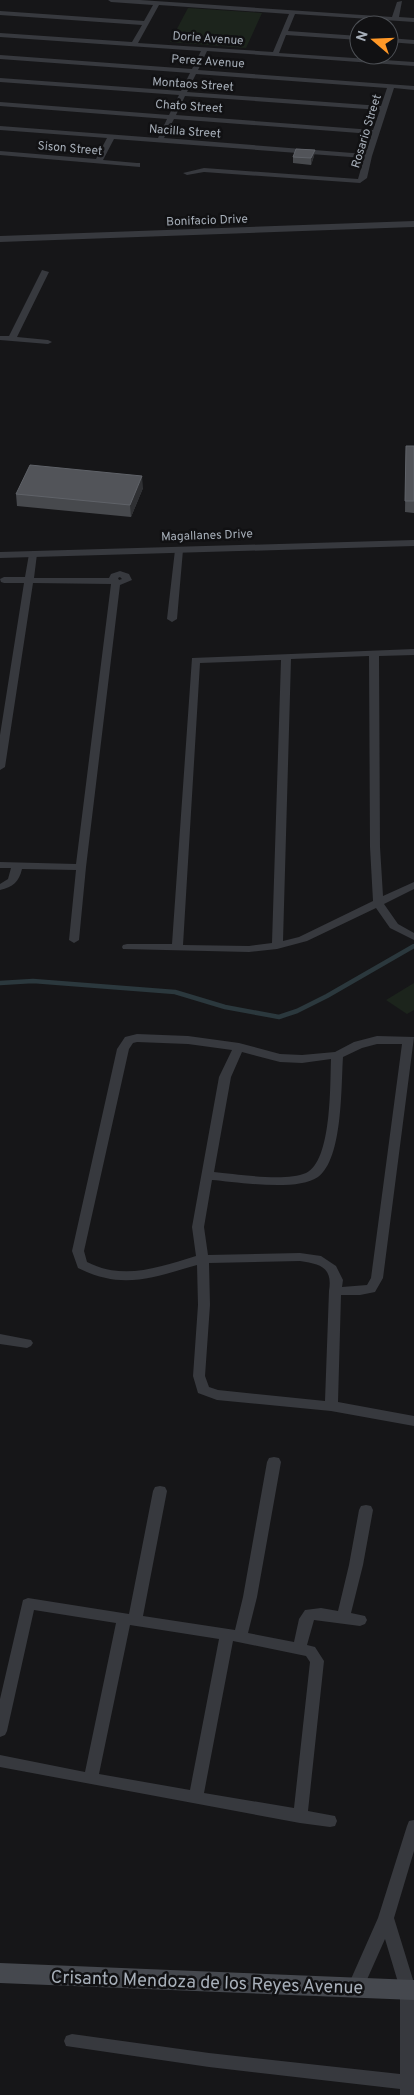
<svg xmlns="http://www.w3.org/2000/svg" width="414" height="2095" font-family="Overpass,sans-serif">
	<rect width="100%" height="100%" fill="#161618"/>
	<path fill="#1c241c" d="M 188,8 L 262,13 L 246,48 L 170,42 Z
		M 414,983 L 414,1010 L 407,1014 L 386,1000 Z"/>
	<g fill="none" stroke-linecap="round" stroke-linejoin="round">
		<path stroke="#2b383d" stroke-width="4.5" d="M 0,983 L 33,981 L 175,992 L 225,1007 L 279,1017 L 297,1011 L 327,996 L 414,946"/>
		<path fill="#37393e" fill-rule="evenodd" d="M 108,0 L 140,0 L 392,17 L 397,2 L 402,1 L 399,17 L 414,18 L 414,22 L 295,14 L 288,31 L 359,36 L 359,40 L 286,35 L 279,53 L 414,62 L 414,66 L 207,51 L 198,70 L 414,86 L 414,90 L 394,88 L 372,156 L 367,178 L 360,183 L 204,172 L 187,175 L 183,173 L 204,168 L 358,179 L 364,158 L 114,139 L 103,160 L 137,163 L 140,163 L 140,167 L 0,155 L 0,151 L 96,159 L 107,138 L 0,130 L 0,126 L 158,138 L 167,119 L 0,106 L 0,102 L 169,115 L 179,95 L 0,82 L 0,78 L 181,91 L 190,73 L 0,59 L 0,55 L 192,69 L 201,51 L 0,37 L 0,33 L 132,42 L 142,25 L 0,15 L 0,11 L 144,21 L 153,5 L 111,2 ZM 159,5 L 289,14 L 273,52 L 138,43 ZM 196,74 L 387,88 L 381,106 L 187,92 ZM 185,96 L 380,110 L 373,130 L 176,115 ZM 174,119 L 372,134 L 365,154 L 164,138 Z
			M 389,38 L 414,40 L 414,44 L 389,42 Z
			M 42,270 L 49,272 L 17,337 L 48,340 L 52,342 L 48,344 L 0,340 L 0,336 L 9,336 Z
			M 179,547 L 183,550 L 177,619 L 172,622 L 167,619 L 175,550 Z
			M 33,551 L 37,554 L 34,578 L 109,578 L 111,574 L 120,571 L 129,574 L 132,580 L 120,585 L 86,867 L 79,940 L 74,943 L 69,940 L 76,870 L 22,869 C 19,882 13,887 0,890 L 0,884 L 8,879 L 11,868 L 0,868 L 0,862 L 76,864 L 111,584 L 33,583 L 5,767 L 0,770 L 0,735 L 24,583 L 4,583 L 1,582 L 0,579 L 4,577 L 25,577 L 29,554 ZM 118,578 L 120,577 L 122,579 L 119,580 Z
			M 414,649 L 414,655 L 379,656 L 380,847 L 383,896 L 414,882 L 414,889 L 384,904 L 398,924 L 414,933 L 414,940 L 390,928 L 376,908 L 307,941 L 277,949 L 249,952 L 123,949 L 122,947 L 123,945 L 127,944 L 172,944 L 192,658 ZM 369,656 L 370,847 L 373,901 L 299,937 L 283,941 L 291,659 ZM 281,660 L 272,943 L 249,946 L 183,945 L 200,663 Z
			M 137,1034 L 188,1036 L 239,1043 L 280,1054 L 302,1055 L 335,1052 L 354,1042 L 377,1036 L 414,1037 L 383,1278 L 375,1292 L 360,1295 L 341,1295 L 338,1402 L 414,1416 L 414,1426 L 331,1411 L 217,1400 L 198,1393 L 193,1376 L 198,1305 L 197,1265 C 152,1278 122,1290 78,1268 L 72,1251 L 117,1049 L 125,1037 ZM 137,1042 L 188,1044 L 232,1050 L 219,1077 L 192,1227 L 196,1256 C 159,1267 124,1281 87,1262 L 84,1251 L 129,1049 L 133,1043 ZM 377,1044 L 402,1044 L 371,1278 L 367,1285 L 342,1287 L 343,1280 L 336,1266 L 321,1256 L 300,1253 L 208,1255 L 204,1227 L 212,1180 C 237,1182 297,1192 318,1177 C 343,1159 341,1086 343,1057 L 362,1048 ZM 242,1052 L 280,1062 L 302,1063 L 331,1059 C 330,1084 332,1161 306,1173 C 285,1182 237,1174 214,1172 L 231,1077 ZM 300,1261 C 320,1264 333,1267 329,1291 L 325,1401 L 218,1390 L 209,1387 L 205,1376 L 210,1305 L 209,1263 Z
			M 0,1334 L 31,1340 L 33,1343 L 31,1346 L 27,1348 L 0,1344 Z
			M 274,1457 L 279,1458 L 281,1462 L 257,1597 L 248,1633 L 294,1642 L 299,1619 L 305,1610 L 321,1608 L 338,1611 L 349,1565 L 359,1510 L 361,1506 L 366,1505 L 371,1506 L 373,1510 L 363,1565 L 351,1613 L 365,1616 L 367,1620 L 365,1624 L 360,1626 L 314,1620 L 307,1645 L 315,1647 L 324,1661 L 308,1811 L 335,1816 L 337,1821 L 335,1826 L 330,1827 L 300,1823 L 0,1767 L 0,1755 L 85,1772 L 116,1623 L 34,1610 L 7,1731 L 5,1735 L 0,1737 L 0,1699 L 23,1600 L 28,1598 L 129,1614 L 153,1491 L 155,1487 L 160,1486 L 165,1487 L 167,1491 L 143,1616 L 235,1630 L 243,1597 L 267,1462 L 269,1458 ZM 130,1625 L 219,1639 L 190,1790 L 99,1774 ZM 233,1641 L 306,1656 L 310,1662 L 294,1808 L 204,1793 Z
			M 414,1820 L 414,1851 L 394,1918 L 414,1983 L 414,2095 L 400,2095 L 400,2089 L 209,2067 L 66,2046 L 64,2041 L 66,2036 L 72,2034 L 209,2053 L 400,2074 L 400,1989 L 385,1939 L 361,1993 L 355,1995 L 349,1993 L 347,1988 L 378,1918 L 407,1826 L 409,1821 Z"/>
		<path fill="#37393e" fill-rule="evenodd" d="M 414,221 L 414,227 L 0,242 L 0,236 Z
			M 414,540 L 414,546 L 0,558 L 0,552 Z"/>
		<path fill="#45484e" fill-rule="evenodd" d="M 0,1963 L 414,1980 L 414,2000 L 0,1983 Z"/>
	</g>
	<path fill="#47494d" d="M 315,150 L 314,156 L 311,165 L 293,163 L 293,157 Z
		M 406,446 L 414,446 L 414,513 L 405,512 Z
		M 143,488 L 131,517 L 17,506 L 16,494 Z"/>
	<path fill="#2f3033" d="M 315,150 L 314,156 L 311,165 L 311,158 Z
		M 142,476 L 143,488 L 131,517 L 130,505 Z"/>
	<path fill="#525459" stroke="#5f6268" d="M 296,149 L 315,150 L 311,158 L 293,157 Z
		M 406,446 L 414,446 L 414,501 L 405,501 Z
		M 30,465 L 142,476 L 130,505 L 16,494 Z"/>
	<g text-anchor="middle" stroke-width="5" stroke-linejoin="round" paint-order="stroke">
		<g font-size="12" fill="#a7afb9" stroke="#111113">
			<text transform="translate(208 38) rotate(4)" y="4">Dorie Avenue</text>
			<text transform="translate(208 61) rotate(4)" y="4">Perez Avenue</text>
			<text transform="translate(193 84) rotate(4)" y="4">Montaos Street</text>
			<text transform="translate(189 106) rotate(4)" y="4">Chato Street</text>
			<text transform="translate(185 131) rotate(4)" y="4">Nacilla Street</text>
			<text transform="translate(366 131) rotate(-73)" y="4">Rosario Street</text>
			<text transform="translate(70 148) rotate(5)" y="4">Sison Street</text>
			<text transform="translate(207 220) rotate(-2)" y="4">Bonifacio Drive</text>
			<text transform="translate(207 535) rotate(-2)" y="4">Magallanes Drive</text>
		</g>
		<g font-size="18" fill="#a7afb9" stroke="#111113">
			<text transform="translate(207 1982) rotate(2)" y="6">Crisanto Mendoza de los Reyes Avenue</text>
		</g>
	</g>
	<g transform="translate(374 40) rotate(289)"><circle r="24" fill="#111113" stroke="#4d5055"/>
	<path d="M0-4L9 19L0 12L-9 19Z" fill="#ff9827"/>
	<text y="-8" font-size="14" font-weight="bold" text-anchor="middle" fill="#a7afb9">N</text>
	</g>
</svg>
